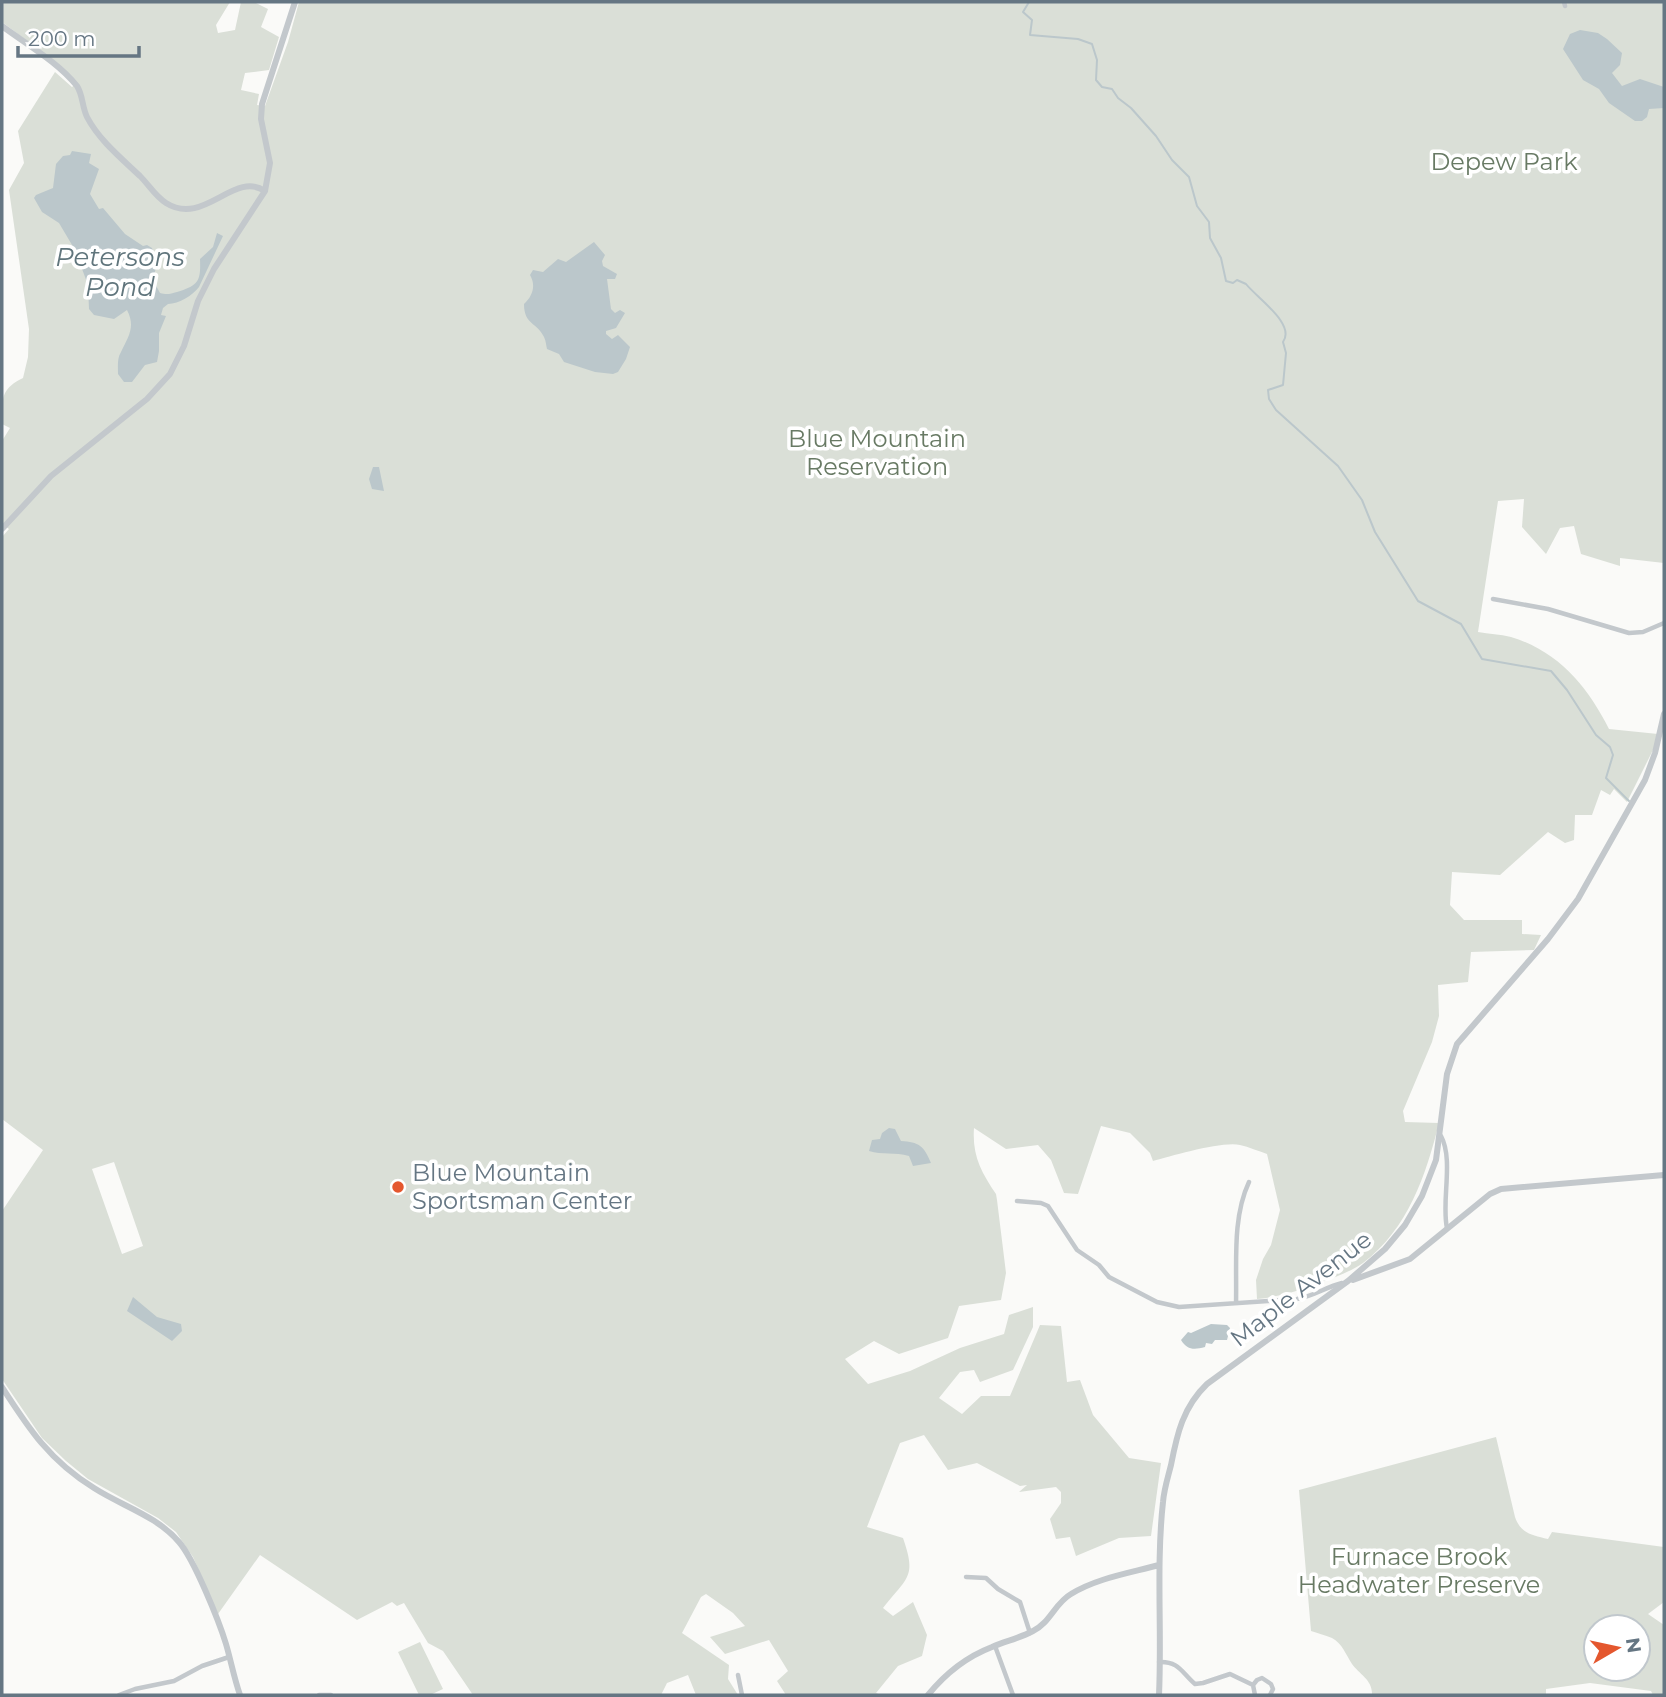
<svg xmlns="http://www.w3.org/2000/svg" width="1666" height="1697" font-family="Montserrat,sans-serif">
	<rect width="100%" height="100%" fill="#fafaf8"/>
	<path fill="#dadfd7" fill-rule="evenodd" d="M 2,2 L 230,2 L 216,25 L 218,33 L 235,30 L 241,2 L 254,2 L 268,9 L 261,27 L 279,37 L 269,70 L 245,73 L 241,90 L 259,94 L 257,105 L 265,106 L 288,42 L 299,2 L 1664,2 L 1664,563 L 1620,558 L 1620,566 L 1581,554 L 1574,526 L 1560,528 L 1546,554 L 1522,527 L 1524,499 L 1498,501 L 1478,632 C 1489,634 1500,634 1511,637 C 1558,651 1588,687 1609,729 L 1658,734 L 1656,744 L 1627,802 L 1614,789 L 1610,795 L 1601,790 L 1592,815 L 1575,815 L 1574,840 L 1565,843 L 1548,832 L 1500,875 L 1452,872 L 1450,905 L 1464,920 L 1522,920 L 1522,934 L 1541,935 L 1534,950 L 1471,952 L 1468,982 L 1438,985 L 1439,1016 L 1432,1042 L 1403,1111 L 1405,1122 L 1439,1123 C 1426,1175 1408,1229 1363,1263 C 1350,1272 1333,1278 1319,1283 C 1298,1291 1279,1297 1257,1299 L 1256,1280 L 1263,1259 L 1271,1245 L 1280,1210 L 1267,1154 C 1258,1151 1249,1147 1240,1145 C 1222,1141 1172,1156 1153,1161 L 1150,1153 L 1130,1133 L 1101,1126 L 1078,1194 L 1064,1193 L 1051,1160 L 1038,1145 L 1006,1149 L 974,1128 C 972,1155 981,1172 996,1194 L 997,1200 L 1006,1273 L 1001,1300 L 959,1306 L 948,1338 L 899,1354 L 874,1341 L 845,1359 L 868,1384 L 910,1371 L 960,1348 L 1004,1334 L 1009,1315 L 1033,1307 L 1033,1327 L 1013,1370 L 980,1382 L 974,1370 L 960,1372 L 939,1398 L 962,1414 L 981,1396 L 1010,1396 L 1040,1325 L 1061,1326 L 1067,1382 L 1080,1380 L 1093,1415 L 1129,1458 L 1161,1463 L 1151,1536 L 1119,1538 L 1076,1556 L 1070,1537 L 1056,1539 L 1050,1519 L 1061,1503 L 1061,1492 L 1056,1487 L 1019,1492 L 1027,1485 L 1020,1486 L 977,1463 L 948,1470 L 924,1435 L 900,1443 L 867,1527 L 903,1538 C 917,1578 907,1577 883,1608 L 893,1616 L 913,1602 L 927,1635 L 922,1656 L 898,1666 L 876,1693 L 881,1695 L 786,1695 L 777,1681 L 788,1671 L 769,1640 L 725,1654 L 710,1637 L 745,1626 L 733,1613 L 706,1594 L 701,1597 L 682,1633 L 729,1665 L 728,1679 L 738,1695 L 696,1695 L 688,1675 L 667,1683 L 661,1695 L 473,1695 L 443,1651 L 428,1643 L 404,1603 L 397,1606 L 392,1602 L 357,1620 L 260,1555 L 218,1614 L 193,1557 L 176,1532 L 158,1518 L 88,1479 L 66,1461 L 42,1438 L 2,1379 L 2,1211 L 43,1150 L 2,1119 L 2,537 L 9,529 L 2,524 L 2,441 L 10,428 L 2,424 C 2,400 0,389 23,378 L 28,357 L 29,329 L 9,190 L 24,163 L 18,131 L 55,72 L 72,87 L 77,83 L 42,52 L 2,22 ZM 114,1162 L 143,1246 L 122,1254 L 92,1169 Z
		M 1496,1437 L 1515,1517 C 1521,1534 1532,1535 1548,1539 L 1552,1532 L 1664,1547 L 1664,1602 L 1648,1614 L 1664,1625 L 1664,1695 L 1653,1695 L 1651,1691 L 1590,1683 L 1546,1689 L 1546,1695 L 1372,1695 C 1373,1680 1359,1674 1352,1664 C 1346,1655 1342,1643 1332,1638 C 1325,1635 1317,1633 1311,1631 L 1299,1490 ZM 1596,1627 L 1638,1627 L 1638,1669 L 1596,1669 Z
		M 420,1642 L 443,1689 L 430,1695 L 419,1695 L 398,1652 Z"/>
	<path fill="#bbc7cb" d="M 1580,30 L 1598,33 L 1607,39 L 1622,53 L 1620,65 L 1612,73 L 1622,86 L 1640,79 L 1664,87 L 1664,108 L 1649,109 L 1647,117 L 1642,121 L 1635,121 L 1609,103 L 1599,89 L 1583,80 L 1563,49 L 1570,34 Z
		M 72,151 L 91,154 L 89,163 L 99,169 L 90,194 L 99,209 L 103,208 L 125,234 L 143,246 L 147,245 L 152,248 L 157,263 L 153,280 L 160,293 C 167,295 170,294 177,292 C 198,285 201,282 200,259 L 213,247 L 217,233 L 223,236 L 199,287 C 193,295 179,304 168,304 L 163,308 L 161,315 L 166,316 L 159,333 L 159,351 L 157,362 L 145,365 L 132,382 L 124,382 L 118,374 C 118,367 117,358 121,352 C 128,337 136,327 127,310 L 114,319 L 94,315 L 89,309 L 88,285 L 75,250 L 59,223 L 42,212 L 34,198 L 36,195 L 53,188 L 56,164 L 63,156 L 70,155 Z
		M 594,242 L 605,255 L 602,261 L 603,266 L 617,274 L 615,279 L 607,279 L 611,309 L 615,313 L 620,310 L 625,313 L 616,328 L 606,331 L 606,334 L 612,339 L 618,335 L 630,347 L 626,359 L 618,372 L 613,374 L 595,372 L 564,362 L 559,354 L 547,349 C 546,345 546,341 544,337 C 537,322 524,325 524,304 C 533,296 536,285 530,275 L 533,270 L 543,272 L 558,259 L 566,262 Z
		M 373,467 L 379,467 L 384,491 L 372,489 L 369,479 Z
		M 889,1128 L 895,1129 L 901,1141 C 919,1142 924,1146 931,1163 L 913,1166 L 909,1156 C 895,1152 882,1155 869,1151 L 872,1140 L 880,1139 L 882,1133 Z
		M 133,1297 L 157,1317 L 181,1324 L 182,1331 L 172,1341 L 127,1311 Z
		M 1211,1324 L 1227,1325 L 1230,1328 L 1227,1340 L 1215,1340 L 1212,1344 L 1206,1343 L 1205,1347 C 1194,1350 1187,1350 1181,1340 L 1188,1332 L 1191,1333 Z"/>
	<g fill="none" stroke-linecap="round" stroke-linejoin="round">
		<path stroke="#bbc7cb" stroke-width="2" d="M 1029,2 L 1023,12 L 1032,20 L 1030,35 L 1078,39 L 1092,44 L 1097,60 L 1096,80 L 1102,87 L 1112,89 L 1118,98 L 1131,108 L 1156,136 L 1172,160 L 1189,177 L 1197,206 L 1209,222 L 1210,238 L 1221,258 L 1226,281 L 1233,283 L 1237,280 L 1246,284 C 1257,298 1296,324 1283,342 L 1286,353 L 1283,385 L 1268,390 L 1269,399 L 1276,410 L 1338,466 L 1362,500 L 1375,532 L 1418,601 L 1461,624 L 1482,659 L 1551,671 L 1567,690 L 1596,735 L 1610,747 L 1613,755 L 1606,778 L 1629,801"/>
		<path stroke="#c3c8cc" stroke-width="4.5" d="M 1564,2 L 1565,6
			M 1493,599 L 1548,609 L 1629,633 L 1643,632 L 1664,623
			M 1441,1136 C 1454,1160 1441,1202 1447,1228
			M 1017,1201 L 1041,1203 L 1048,1206 L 1077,1250 L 1099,1265 L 1109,1277 L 1157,1302 L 1179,1307 L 1297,1299 C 1314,1296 1326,1287 1342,1283
			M 1236,1303 C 1237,1264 1232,1218 1249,1182
			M 966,1577 L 986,1578 L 998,1589 L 1020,1602 L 1030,1633
			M 995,1646 L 1013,1695
			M 1159,1662 C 1179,1661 1182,1673 1195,1684 L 1203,1683 L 1230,1674 L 1253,1685
			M 738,1675 L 742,1695
			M 119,1695 L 135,1689 L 174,1681 L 202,1666 L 229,1657
			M 319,1695 L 331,1695
			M 1255,1695 L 1253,1685 L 1257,1680 L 1262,1678 L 1271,1684 L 1273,1689 L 1270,1695"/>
		<path stroke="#c3c8cc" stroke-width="6" d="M 2,26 C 26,44 58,62 77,86 C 83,95 82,107 87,117 C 99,140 121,158 140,176 C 149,185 155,196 166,203 C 204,227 234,170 265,191
			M 2,529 L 51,476 L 147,399 L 170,374 L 184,346 L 198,301 L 214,269 L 265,191 L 270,163 L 261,119 L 262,104 L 295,2
			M 1353,1280 L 1410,1259 L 1490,1194 L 1501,1189 L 1664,1175
			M 2,1387 C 29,1429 50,1461 94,1488 C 122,1506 157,1516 179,1542 C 194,1559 219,1621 226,1644 C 231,1661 234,1678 240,1695
			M 928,1695 C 945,1674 966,1657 992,1647 C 1006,1641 1020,1638 1033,1631 C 1050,1623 1055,1603 1071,1594 C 1097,1578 1130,1573 1159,1565
			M 1159,1695 C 1162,1631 1156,1566 1163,1502 C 1164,1489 1168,1477 1171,1465 C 1177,1434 1183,1407 1207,1384 L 1348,1281 L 1385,1249 L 1405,1225 L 1422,1196 L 1436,1160 L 1447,1074 L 1457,1044 L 1548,939 L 1578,899 L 1645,780 L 1655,753 L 1664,714"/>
	</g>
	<circle fill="#e4572e" stroke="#fff" stroke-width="2.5" cx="398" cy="1187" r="7"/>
	<g text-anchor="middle" stroke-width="7" stroke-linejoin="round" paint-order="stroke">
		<g font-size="24" fill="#687a64" stroke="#fff">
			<text x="1504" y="170">Depew Park</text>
			<text x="877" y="447">Blue Mountain<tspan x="877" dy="28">Reservation</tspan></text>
			<text x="1419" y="1565">Furnace Brook<tspan x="1419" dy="28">Headwater Preserve</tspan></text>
		</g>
		<g font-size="24" fill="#657683" stroke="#fff" text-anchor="start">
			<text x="412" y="1181">Blue Mountain<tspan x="412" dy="28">Sportsman Center</tspan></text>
		</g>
		<g font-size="24" fill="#657683" stroke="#fff">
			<text transform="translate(1301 1289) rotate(-38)" y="8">Maple Avenue</text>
		</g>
		<g font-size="26" font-style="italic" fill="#60757c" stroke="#fff">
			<text x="120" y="266">Petersons<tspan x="120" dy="30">Pond</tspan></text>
		</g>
	</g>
	<rect width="1666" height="1697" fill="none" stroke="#657683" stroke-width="7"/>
	<g transform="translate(1617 1648) rotate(81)"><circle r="33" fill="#ffffff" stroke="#c1c8cd" stroke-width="2"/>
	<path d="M0-5L12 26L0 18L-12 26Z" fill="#e4572e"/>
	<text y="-10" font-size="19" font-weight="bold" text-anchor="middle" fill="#657683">N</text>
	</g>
	<path d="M18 46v10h121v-10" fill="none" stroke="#657683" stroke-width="3.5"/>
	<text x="28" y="46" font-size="21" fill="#657683" stroke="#ffffff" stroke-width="5" paint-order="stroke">200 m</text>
</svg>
